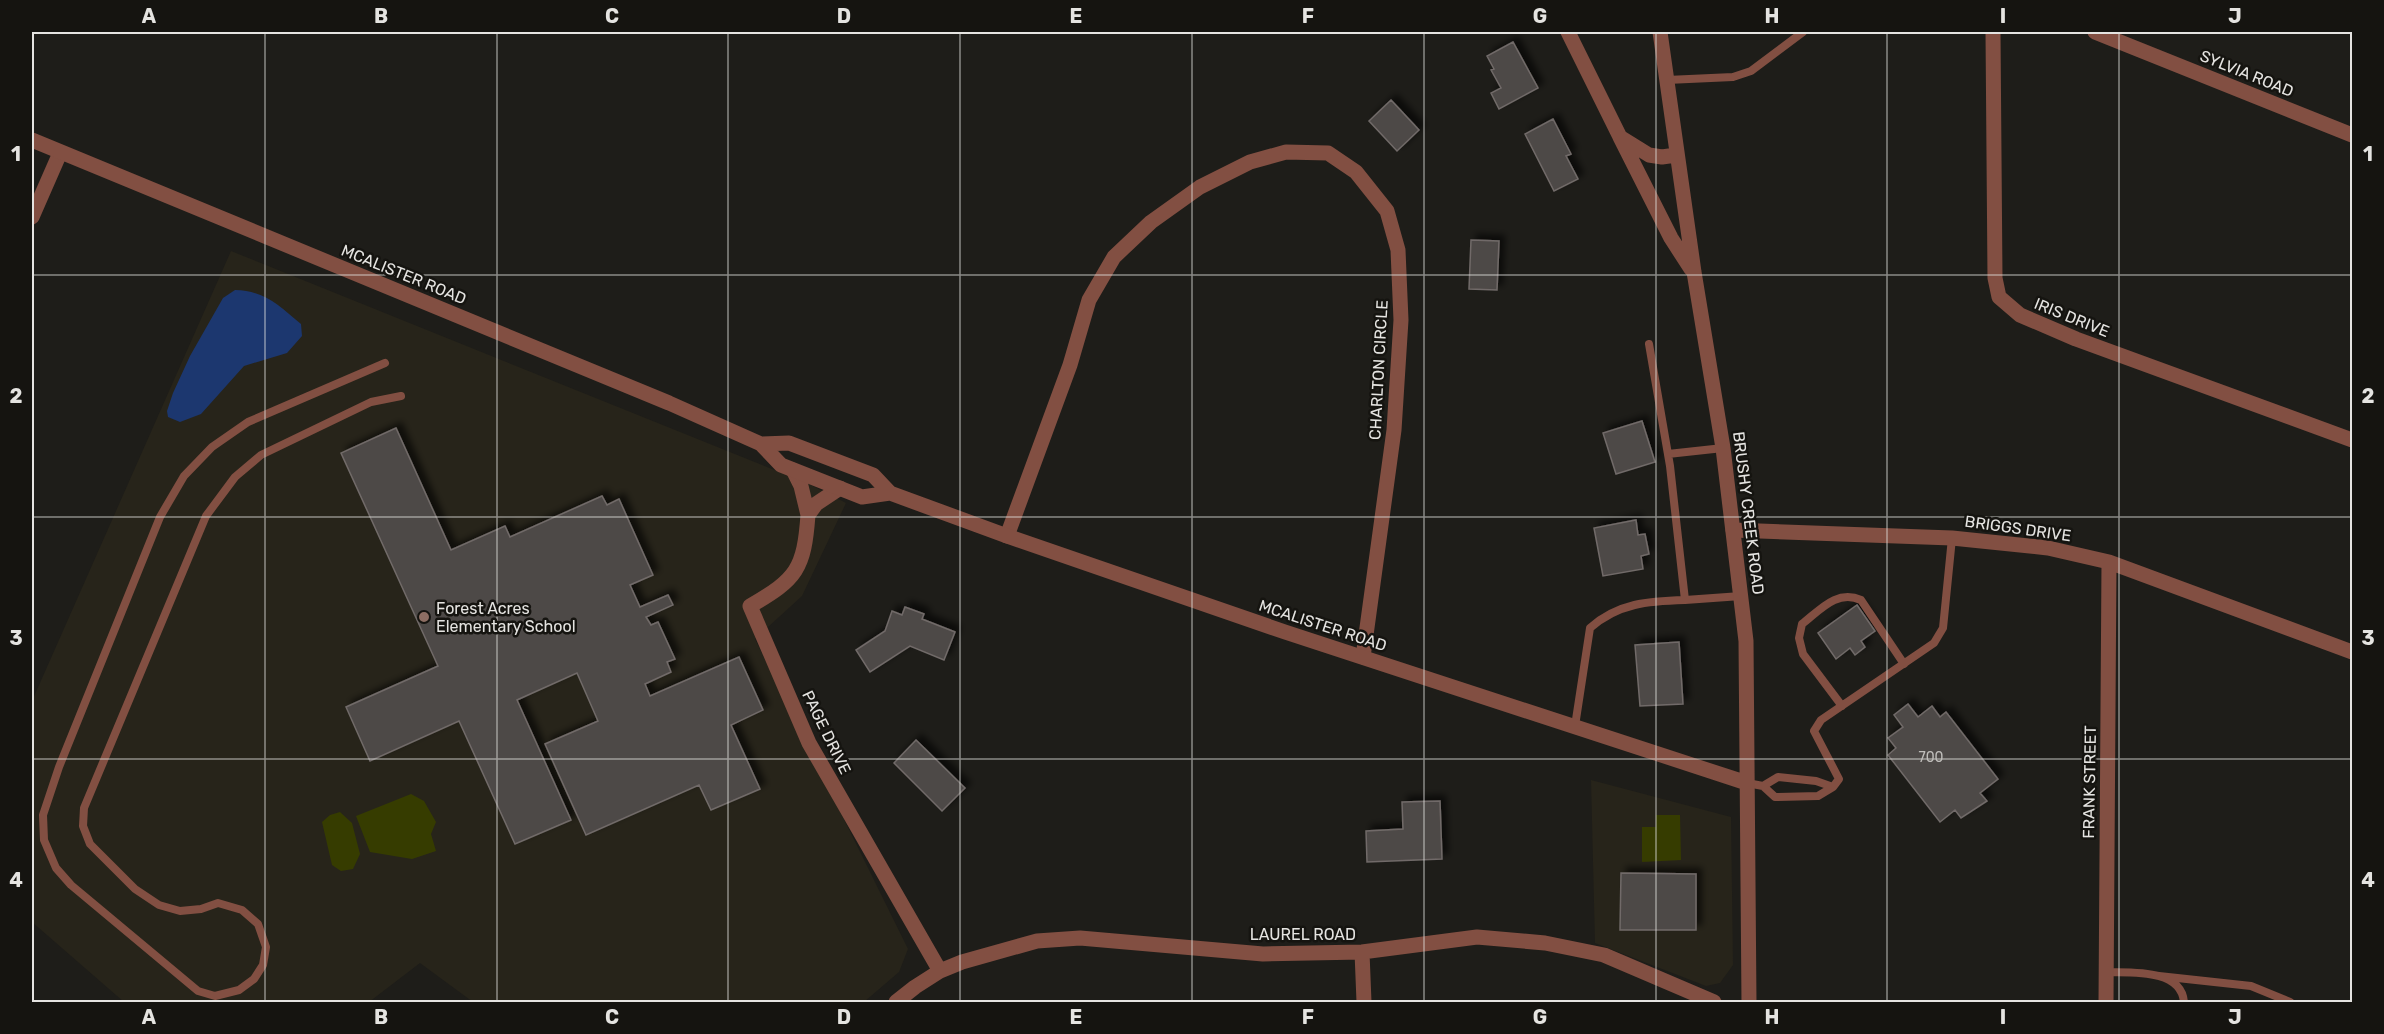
<svg xmlns="http://www.w3.org/2000/svg" width="2384" height="1034" font-family="Rubik,sans-serif">
	<defs>
		<filter id="shadow"><feDropShadow dx="5.5" dy="-5.5" stdDeviation="3" flood-color="#0009"/></filter>
	</defs>
	<rect width="100%" height="100%" fill="#1e1d19"/>
	<path fill="#27241a" d="M 231,251 L 809,484 L 846,503 L 802,596 L 755,639 L 908,949 L 899,972 L 864,1002 L 473,1002 L 420,963 L 369,1002 L 124,1002 L 32,922 L 32,701 Z
		M 1591,780 L 1731,817 L 1733,965 L 1720,983 L 1706,986 L 1595,943 Z"/>
	<path fill="#363c00" d="M 411,794 L 424,801 L 436,822 L 431,834 L 436,851 L 412,859 L 370,852 L 356,816 Z
		M 340,812 L 352,823 L 360,854 L 353,869 L 341,871 L 332,865 L 322,822 L 330,815 Z
		M 1656,815 L 1680,815 L 1681,860 L 1642,862 L 1642,827 L 1656,827 Z"/>
	<path fill="#1c376f" d="M 235,290 C 265,291 278,305 301,324 L 302,336 L 287,353 L 244,366 L 201,414 L 180,422 L 168,417 L 167,411 L 173,393 L 190,356 L 223,298 Z"/>
	<path fill="#4e4947" stroke="#716b69" stroke-width="1.5" filter="url(#shadow)" d="M 1513,42 L 1538,88 L 1499,109 L 1491,93 L 1501,88 L 1491,70 L 1494,69 L 1487,56 Z
		M 1391,100 L 1419,130 L 1397,151 L 1369,121 Z
		M 1553,119 L 1571,154 L 1566,156 L 1578,179 L 1554,191 L 1525,134 Z
		M 1471,240 L 1499,241 L 1497,290 L 1469,289 Z
		M 1642,421 L 1655,462 L 1616,474 L 1603,433 Z
		M 396,428 L 451,550 L 505,526 L 510,537 L 602,496 L 607,505 L 619,499 L 653,575 L 630,585 L 640,607 L 668,595 L 673,605 L 646,617 L 651,625 L 658,622 L 675,659 L 667,662 L 671,672 L 645,684 L 650,696 L 739,657 L 763,710 L 731,725 L 760,789 L 711,810 L 699,785 L 586,835 L 545,744 L 598,721 L 577,673 L 517,700 L 571,820 L 515,844 L 459,721 L 370,761 L 346,707 L 438,666 L 341,453 Z
		M 1636,520 L 1638,535 L 1645,534 L 1649,554 L 1641,556 L 1643,569 L 1603,576 L 1594,528 Z
		M 1857,605 L 1875,631 L 1861,641 L 1865,647 L 1855,655 L 1850,648 L 1836,659 L 1818,633 Z
		M 905,607 L 924,614 L 922,619 L 955,632 L 944,660 L 910,646 L 870,672 L 856,650 L 885,631 L 892,611 L 902,615 Z
		M 1679,642 L 1683,704 L 1640,706 L 1635,645 Z
		M 1908,704 L 1918,717 L 1932,706 L 1940,717 L 1946,712 L 1998,779 L 1980,793 L 1987,801 L 1961,818 L 1955,810 L 1940,822 L 1888,755 L 1896,748 L 1888,738 L 1903,727 L 1894,715 Z
		M 916,740 L 965,788 L 942,811 L 894,763 Z
		M 1440,801 L 1442,859 L 1367,862 L 1366,831 L 1403,829 L 1402,802 Z
		M 1621,873 L 1696,874 L 1696,930 L 1620,930 Z"/>
	<g fill="none" stroke-linecap="round" stroke-linejoin="round">
		<path stroke="#824f42" stroke-width="8" d="M 1667,80 L 1733,77 L 1751,71 L 1803,32
			M 385,363 L 248,422 L 212,447 L 184,476 L 160,517 L 59,767 L 43,815 L 44,840 L 56,868 L 71,885 L 198,991 L 215,996 L 239,990 L 254,979 L 263,965 L 266,947 L 258,924 L 242,910 L 218,903 L 201,909 L 180,911 L 159,905 L 135,889 L 90,844 L 83,826 L 84,808 L 206,516 L 235,477 L 261,455 L 371,402 L 401,396
			M 1668,454 L 1723,448
			M 1685,600 L 1741,596
			M 1842,706 L 1803,654 L 1799,638 L 1802,624 C 1820,610 1837,589 1861,600 L 1904,664
			M 1575,726 L 1590,628 C 1618,603 1649,601 1685,600 L 1670,466 L 1649,344
			M 1747,783 L 1763,786 L 1775,797 L 1818,796 L 1833,787 L 1816,781 L 1778,777 L 1763,786
			M 1833,787 L 1839,779 L 1814,731 L 1821,720 L 1934,643 L 1943,628 L 1952,538
			M 2106,972 C 2130,973 2181,968 2184,1002
			M 2159,976 L 2251,986 L 2290,1002"/>
		<path stroke="#824f42" stroke-width="15" d="M 1993,32 L 1995,278 L 1999,297 L 2020,315 L 2076,339 L 2352,440
			M 2095,32 L 2352,135
			M 32,217 L 60,153
			M 793,470 L 801,486 L 808,515 L 816,504 L 840,488
			M 808,515 C 804,569 797,579 750,606 L 809,743 L 940,971
			M 1733,530 L 1952,538 L 2048,548 L 2109,562 L 2352,652
			M 1007,536 L 1070,365 L 1089,300 L 1114,257 L 1151,222 L 1200,187 L 1250,162 L 1286,152 L 1328,153 L 1356,172 L 1387,211 L 1398,250 L 1401,320 L 1394,430 L 1363,657
			M 1362,952 L 1364,1002
			M 896,1002 L 915,987 L 940,971 L 962,962 L 1037,941 L 1080,938 L 1263,954 L 1362,952 L 1477,937 L 1545,943 L 1604,955 L 1714,1002
			M 2106,1002 L 2109,562"/>
		<path stroke="#824f42" stroke-width="15" d="M 1568,32 L 1620,137 L 1649,155 L 1662,157 L 1676,155
			M 1660,32 L 1694,272 L 1723,448 L 1746,641 L 1749,1002
			M 1620,137 L 1671,238 L 1691,269
			M 32,140 L 669,403 L 761,444
			M 890,493 L 862,497 L 781,465 L 761,444 L 789,443 L 873,475 L 890,493 L 1007,536 L 1285,632 L 1747,783"/>
	</g>
	<path fill="none" stroke="#e5e4e1" stroke-width="1.5" stroke-opacity="0.55" d="M 265,32 L 265,1002M 497,32 L 497,1002M 728,32 L 728,1002M 960,32 L 960,1002M 1192,32 L 1192,1002M 1424,32 L 1424,1002M 1656,32 L 1656,1002M 1887,32 L 1887,1002M 2119,32 L 2119,1002M 32,275 L 2352,275M 32,517 L 2352,517M 32,759 L 2352,759"/>
	<circle fill="#8d6e63" stroke="#151410" stroke-width="2" cx="424" cy="617" r="6"/>
	<g text-anchor="middle" stroke-width="5" stroke-linejoin="round" paint-order="stroke">
		<g font-size="14" fill="#bfbdba">
			<text x="1931" y="762">700</text>
		</g>
		<g font-size="16" fill="#e5e4e1" stroke="#151410">
			<text transform="translate(2247 73) rotate(22)" y="6">SYLVIA ROAD</text>
			<text transform="translate(404 274) rotate(22)" y="6">MCALISTER ROAD</text>
			<text transform="translate(2072 317) rotate(22)" y="6">IRIS DRIVE</text>
			<text transform="translate(1378 370) rotate(-87)" y="6">CHARLTON CIRCLE</text>
			<text transform="translate(1749 513) rotate(83)" y="6">BRUSHY CREEK ROAD</text>
			<text transform="translate(2018 528) rotate(8)" y="6">BRIGGS DRIVE</text>
			<text transform="translate(1323 625) rotate(18)" y="6">MCALISTER ROAD</text>
			<text transform="translate(827 732) rotate(64)" y="6">PAGE DRIVE</text>
			<text transform="translate(2089 782) rotate(-89)" y="6">FRANK STREET</text>
			<text x="1303" y="940">LAUREL ROAD</text>
		</g>
		<g font-size="16" fill="#e5e4e1" stroke="#151410" text-anchor="start">
			<text x="436" y="614">Forest Acres<tspan x="436" dy="18">Elementary School</tspan></text>
		</g>
	</g>
	<rect width="2384" height="1034" fill="none" stroke="#151410" stroke-width="66"/>
	<rect x="33" y="33" width="2318" height="968" fill="none" stroke="#e5e4e1" stroke-width="2"/>
	<g font-size="20" text-anchor="middle" font-weight="bold" fill="#e5e4e1">
		<text x="149" y="23">A</text>
		<text x="381" y="23">B</text>
		<text x="612" y="23">C</text>
		<text x="844" y="23">D</text>
		<text x="1076" y="23">E</text>
		<text x="1308" y="23">F</text>
		<text x="1540" y="23">G</text>
		<text x="1772" y="23">H</text>
		<text x="2003" y="23">I</text>
		<text x="2235" y="23">J</text>
		<text x="16" y="161">1</text>
		<text x="2368" y="161">1</text>
		<text x="16" y="403">2</text>
		<text x="2368" y="403">2</text>
		<text x="16" y="645">3</text>
		<text x="2368" y="645">3</text>
		<text x="16" y="887">4</text>
		<text x="2368" y="887">4</text>
		<text x="149" y="1024">A</text>
		<text x="381" y="1024">B</text>
		<text x="612" y="1024">C</text>
		<text x="844" y="1024">D</text>
		<text x="1076" y="1024">E</text>
		<text x="1308" y="1024">F</text>
		<text x="1540" y="1024">G</text>
		<text x="1772" y="1024">H</text>
		<text x="2003" y="1024">I</text>
		<text x="2235" y="1024">J</text>
	</g>
</svg>
